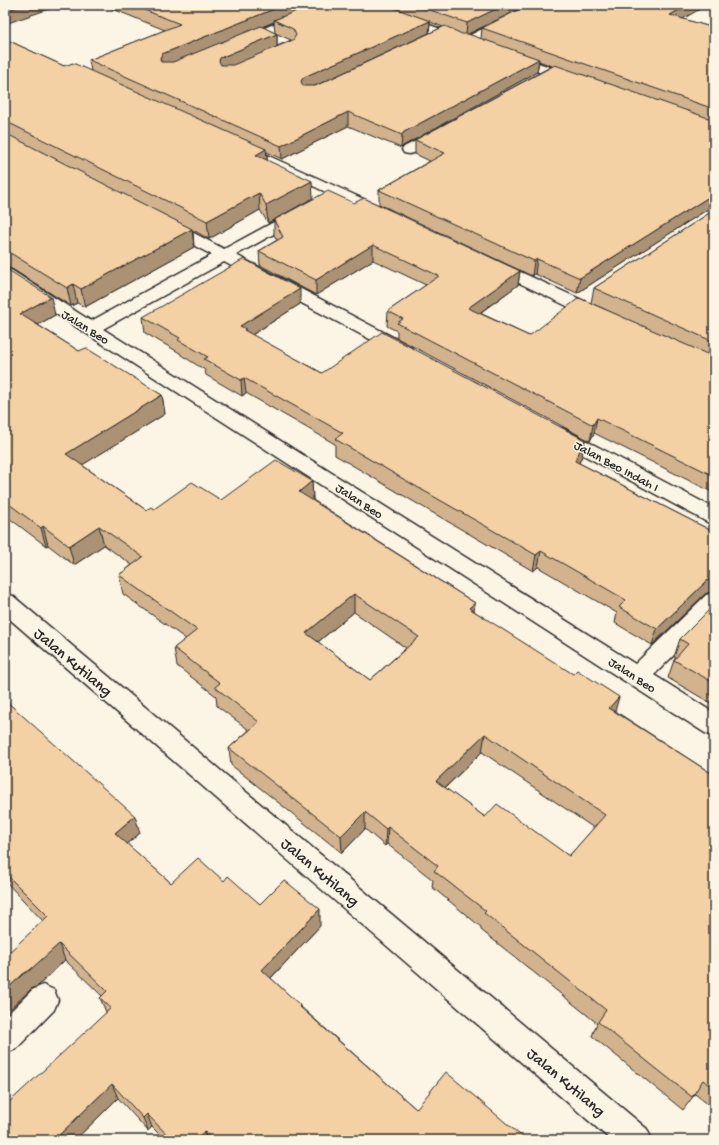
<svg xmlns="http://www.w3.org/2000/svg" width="719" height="1145" font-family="'Gochi Hand',sans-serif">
	<rect width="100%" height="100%" fill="#fcf5e5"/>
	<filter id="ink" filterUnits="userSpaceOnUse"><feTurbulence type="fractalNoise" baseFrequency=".025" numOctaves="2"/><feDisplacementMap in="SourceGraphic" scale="8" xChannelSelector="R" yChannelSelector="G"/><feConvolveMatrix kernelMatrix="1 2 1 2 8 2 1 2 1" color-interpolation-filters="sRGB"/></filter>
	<g filter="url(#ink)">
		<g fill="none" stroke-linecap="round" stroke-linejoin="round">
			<defs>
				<path id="minor" d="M 319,5 L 335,5 L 333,7 L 246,45 L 238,45 L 236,42 L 238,39 Z
					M 360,5 L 377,5 L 464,38 L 531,5 L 546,5 L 544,7 L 465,46 L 362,7 Z
					M 510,53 L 578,77 L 580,80 L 578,83 L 568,83 L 506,60 L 504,57 L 506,54 Z
					M 441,128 L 446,129 L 448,132 L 446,135 L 414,153 L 409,154 L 404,153 L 402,150 L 404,147 Z
					M 240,143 L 390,211 L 393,214 L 390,217 L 385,219 L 380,217 L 235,150 L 233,147 L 235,144 Z
					M 301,208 L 306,210 L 309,213 L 306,216 L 236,255 L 410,346 L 413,350 L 410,354 L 404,355 L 398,354 L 224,262 L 103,329 L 635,664 L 706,595 L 714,593 L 714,615 L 654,675 L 714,713 L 714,736 L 705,733 L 5,281 L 5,269 L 11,270 L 91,321 L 212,255 L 161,228 L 159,225 L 161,222 L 167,220 L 173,222 L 224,249 L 296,210 Z
					M 492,259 L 606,311 L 609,315 L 606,319 L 600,320 L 594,319 L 486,267 L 484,264 L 486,261 Z
					M 557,427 L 564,429 L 714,508 L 714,524 L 707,522 L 550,437 L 547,433 L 550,429 Z
					M 5,594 L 13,596 L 647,1129 L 652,1140 L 611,1140 L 5,615 Z
					M 43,985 L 54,990 L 58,1000 L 54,1010 L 16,1049 L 5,1053 L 5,1017 L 32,990 Z"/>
			</defs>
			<use href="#minor" stroke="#2b2b2b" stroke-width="3"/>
			<use href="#minor" fill="#fcf5e5" fill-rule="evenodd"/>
		</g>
		<path fill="#d2b38e" stroke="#2b2b2b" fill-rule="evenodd" d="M 103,5 L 528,5 L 468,34 L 481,39 L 482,28 L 683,19 L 714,28 L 714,207 L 708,209 L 577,293 L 535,274 L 532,276 L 379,204 L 379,190 L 430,161 L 415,154 L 415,140 L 552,66 L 539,61 L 537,72 L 403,146 L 401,148 L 348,126 L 282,159 L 267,152 L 267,160 L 313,198 L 268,223 L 260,210 L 209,239 L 193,230 L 194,247 L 85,307 L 77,303 L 71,306 L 12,269 L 5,268 L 55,315 L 38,325 L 79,351 L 162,395 L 165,414 L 82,465 L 146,510 L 221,500 L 312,481 L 313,500 L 475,603 L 474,611 L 615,711 L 714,775 L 714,1109 L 695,1094 L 683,1110 L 592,1036 L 597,1023 L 481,930 L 481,927 L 432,887 L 433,880 L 387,844 L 385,846 L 365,829 L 342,853 L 231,765 L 229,748 L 249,730 L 217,706 L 216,696 L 177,666 L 174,648 L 186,639 L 123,594 L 119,575 L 132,565 L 104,545 L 74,565 L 48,545 L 46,546 L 5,515 L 5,39 L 64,66 L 91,71 L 89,60 L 165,30 ZM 274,22 L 275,33 L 291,40 L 277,46 L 277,34 L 262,27 ZM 430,22 L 443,27 L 314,86 L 429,33 ZM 354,612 L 406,648 L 370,680 L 318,642 ZM 482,752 L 594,828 L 569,856 L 485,817 L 445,788 Z
			M 354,203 L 520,271 L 518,285 L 480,313 L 529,336 L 628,320 L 591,303 L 594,288 L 714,210 L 714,493 L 594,433 L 590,441 L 397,338 L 397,331 L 387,326 L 388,311 L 426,285 L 373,260 L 316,295 L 260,265 L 259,251 L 277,240 L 274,235 L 274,220 Z
			M 300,304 L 252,335 L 322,373 L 585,440 L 582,456 L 579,463 L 714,532 L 714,588 L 710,592 L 705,594 L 652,645 L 615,623 L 617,613 L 538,567 L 533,571 L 416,503 L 335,455 L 335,444 L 246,393 L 242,396 L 206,375 L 205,370 L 181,355 L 180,353 L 145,333 L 143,317 Z
			M 714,605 L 714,705 L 668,678 L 674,660 L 676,658 L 674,657 L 680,639 Z
			M 5,700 L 140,833 L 127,844 L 171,883 L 224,881 L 260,904 L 320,926 L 271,978 L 301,1007 L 416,1109 L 526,1140 L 165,1140 L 152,1127 L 148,1131 L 118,1098 L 75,1140 L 106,1012 L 100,998 L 102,996 L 65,960 L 38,986 L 31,989 L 43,921 L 5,881 Z"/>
		<path fill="#ab9274" stroke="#2b2b2b" d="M 23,5 L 61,5 L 5,24 L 5,11 Z
			M 284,5 L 315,5 L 274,20 L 274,22 L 163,67 L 160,58 L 162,54 Z
			M 504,5 L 528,5 L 466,35 L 467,23 Z
			M 688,5 L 707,5 L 667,28 L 670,15 Z
			M 430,21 L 429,33 L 304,91 L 301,81 L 304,77 Z
			M 277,34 L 277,47 L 221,74 L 219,61 L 220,58 Z
			M 539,59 L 537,72 L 403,146 L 401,148 L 402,135 L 404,132 Z
			M 348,112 L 348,126 L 282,159 L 281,146 Z
			M 266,149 L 268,167 L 256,155 Z
			M 312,181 L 313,198 L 268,223 L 266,205 Z
			M 259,193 L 260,210 L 209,239 L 207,221 Z
			M 714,194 L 714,207 L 708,209 L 577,293 L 580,278 L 712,195 Z
			M 192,229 L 194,247 L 85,307 L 81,289 Z
			M 373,245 L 373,260 L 316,295 L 316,280 Z
			M 537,259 L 535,274 L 532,276 L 534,261 Z
			M 520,271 L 518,285 L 467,322 L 468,308 Z
			M 73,284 L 77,303 L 71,306 L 67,288 Z
			M 300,289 L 300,304 L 247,338 L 240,326 Z
			M 51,297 L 55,315 L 25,332 L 20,314 Z
			M 244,378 L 246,393 L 242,396 L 241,380 Z
			M 162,395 L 165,414 L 71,472 L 66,454 Z
			M 597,418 L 594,433 L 590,441 L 593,425 Z
			M 585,440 L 582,456 L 572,477 L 575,461 Z
			M 312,481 L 313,500 L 300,510 L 299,492 Z
			M 43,526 L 48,545 L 46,546 L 41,528 Z
			M 99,526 L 104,545 L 74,565 L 69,546 Z
			M 541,551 L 538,567 L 533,571 L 536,555 Z
			M 714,577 L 714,588 L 710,592 L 705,594 L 652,645 L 657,629 L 710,578 Z
			M 354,594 L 354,612 L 307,651 L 306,633 Z
			M 475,603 L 472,622 L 469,608 Z
			M 619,697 L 614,715 L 609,708 Z
			M 485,734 L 482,752 L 434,798 L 436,781 Z
			M 365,812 L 365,829 L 342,853 L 341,836 Z
			M 135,816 L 140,833 L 120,850 L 115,833 Z
			M 388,827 L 387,844 L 385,846 L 386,829 Z
			M 320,909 L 320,926 L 264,985 L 262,970 Z
			M 59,944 L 65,960 L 38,986 L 31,989 L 5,1014 L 5,991 L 23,974 Z
			M 112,1084 L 118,1098 L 75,1140 L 54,1140 Z
			M 147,1114 L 152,1127 L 148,1131 L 143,1118 Z
			M 204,1131 L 207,1140 L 197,1140 Z"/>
		<path fill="#f4d0a5" stroke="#2b2b2b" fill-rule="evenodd" d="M 5,5 L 23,5 L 5,11 Z
			M 132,5 L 284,5 L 162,54 L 160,58 L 161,62 L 173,62 L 261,26 L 277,34 L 220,58 L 219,61 L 221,65 L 233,65 L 293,40 L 296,35 L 293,29 L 274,20 L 312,5 L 386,5 L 430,21 L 304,77 L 301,81 L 303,86 L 315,86 L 445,26 L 462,34 L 468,34 L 539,59 L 404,132 L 402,135 L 348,112 L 281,146 L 89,60 L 180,24 Z
			M 416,5 L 504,5 L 467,23 Z
			M 528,5 L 688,5 L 670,15 L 714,28 L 714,109 L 482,28 Z
			M 5,39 L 64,66 L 73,63 L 266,149 L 256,155 L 312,181 L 266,205 L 259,193 L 207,221 L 5,121 Z
			M 555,65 L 714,120 L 714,194 L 712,195 L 580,278 L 537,259 L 534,261 L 379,190 L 445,153 L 415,140 Z
			M 5,133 L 192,229 L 81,289 L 73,284 L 67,288 L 7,251 L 5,251 Z
			M 328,191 L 354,203 L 364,198 L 520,271 L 468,308 L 529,336 L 579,298 L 714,357 L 714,476 L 597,418 L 593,425 L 397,323 L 403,319 L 388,311 L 439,276 L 373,245 L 316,280 L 259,251 L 283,237 L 274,220 Z
			M 714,210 L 714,342 L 594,288 Z
			M 244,259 L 300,289 L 240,326 L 246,329 L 244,330 L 322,373 L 382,332 L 585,440 L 575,461 L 714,532 L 714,577 L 710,578 L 657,629 L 619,607 L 626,600 L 541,551 L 536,555 L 417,487 L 335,439 L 343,433 L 244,378 L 241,380 L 204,359 L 208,357 L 178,340 L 180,338 L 143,317 Z
			M 5,268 L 51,297 L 20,314 L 79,351 L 86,348 L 162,395 L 66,454 L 146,510 L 151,507 L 154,509 L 192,482 L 221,500 L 276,460 L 312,481 L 299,492 L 475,603 L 469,608 L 573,674 L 577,670 L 619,697 L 609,708 L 714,775 L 714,1089 L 703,1080 L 692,1097 L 598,1022 L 606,1010 L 484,913 L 486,911 L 434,871 L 438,866 L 388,827 L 386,829 L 365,812 L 341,836 L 229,748 L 259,722 L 215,687 L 220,683 L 174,648 L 197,630 L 119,575 L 143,557 L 99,526 L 69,546 L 43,526 L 41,528 L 5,501 ZM 354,594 L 419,637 L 370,680 L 306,633 ZM 485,734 L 605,815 L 569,856 L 497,804 L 485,817 L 436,781 Z
			M 714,605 L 714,683 L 674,660 L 688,644 L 680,639 Z
			M 5,700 L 135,816 L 115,833 L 171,883 L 198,858 L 224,881 L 228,876 L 260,904 L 284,880 L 320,909 L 262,970 L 300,1005 L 299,1006 L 416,1109 L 446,1072 L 526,1140 L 213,1140 L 204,1131 L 197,1140 L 172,1140 L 147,1114 L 143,1118 L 112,1084 L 54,1140 L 5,1140 L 5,1106 L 111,1008 L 100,998 L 107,991 L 59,944 L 30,970 L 23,974 L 5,991 L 5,956 L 48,916 L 5,873 Z"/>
	</g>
	<g text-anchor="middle" stroke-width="3" stroke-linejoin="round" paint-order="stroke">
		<g font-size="13" fill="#2b2b2b" stroke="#fcf5e5">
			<text transform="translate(86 326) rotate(32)" y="5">Jalan Beo</text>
			<text transform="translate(617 465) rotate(28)" y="5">Jalan Beo Indah I</text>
			<text transform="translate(360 500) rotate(33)" y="5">Jalan Beo</text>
			<text transform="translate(633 674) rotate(33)" y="5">Jalan Beo</text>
		</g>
		<g font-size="16" fill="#2b2b2b" stroke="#fcf5e5">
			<text transform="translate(74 661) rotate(40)" y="6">Jalan Kutilang</text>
			<text transform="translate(321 871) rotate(40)" y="6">Jalan Kutilang</text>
			<text transform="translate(567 1081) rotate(40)" y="6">Jalan Kutilang</text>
		</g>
	</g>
	<rect width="719" height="1145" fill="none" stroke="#fcf5e5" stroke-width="20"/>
	<rect x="10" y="10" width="699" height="1125" fill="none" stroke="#2b2b2b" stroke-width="1.5" filter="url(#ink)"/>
</svg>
